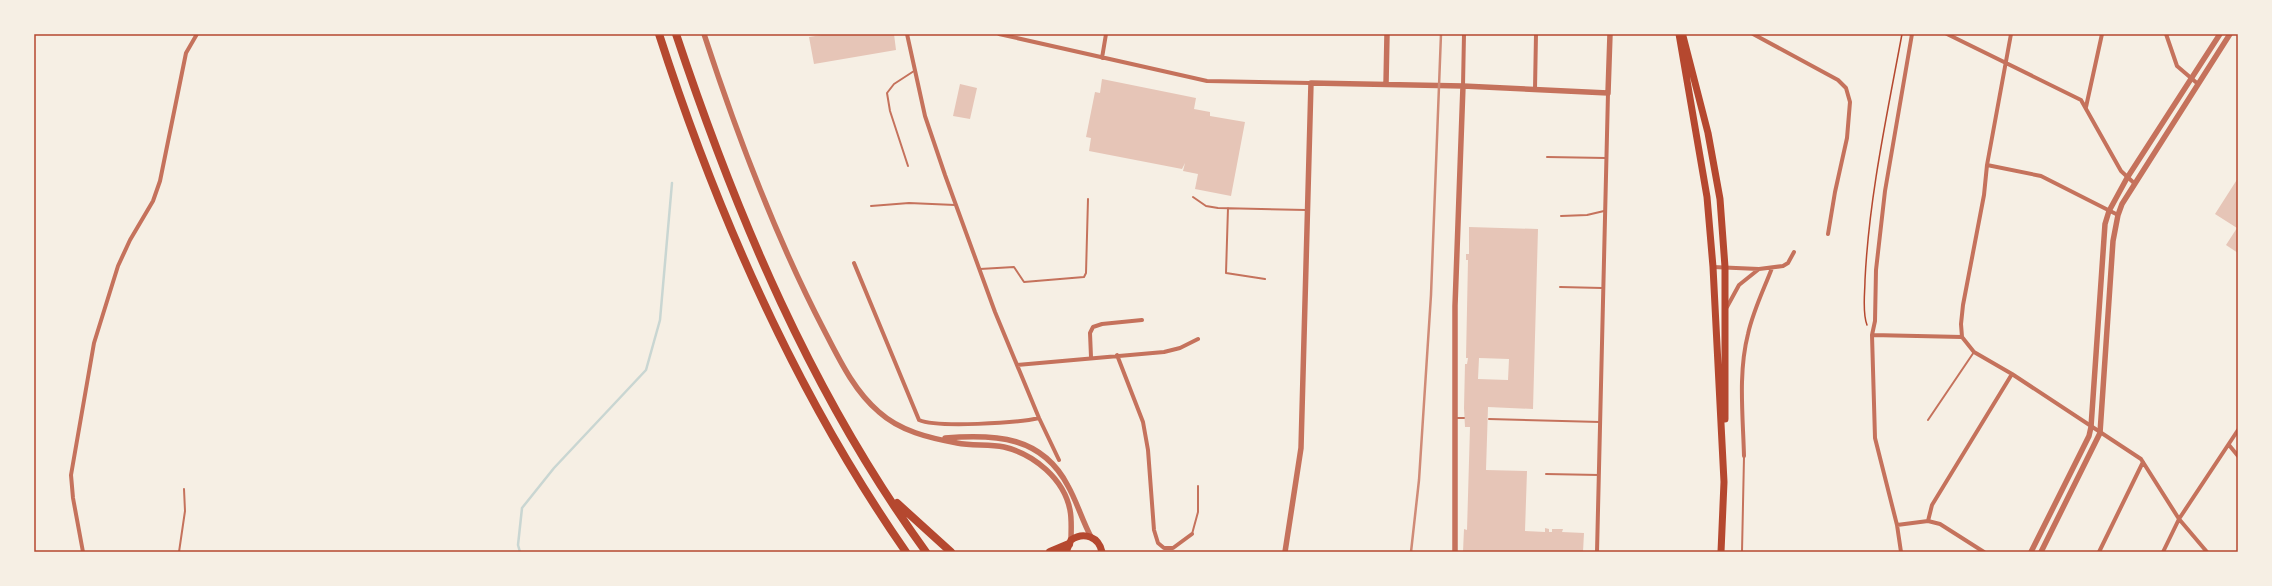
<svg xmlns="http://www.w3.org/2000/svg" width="2272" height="586" font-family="'Noto Sans',sans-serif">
	<rect width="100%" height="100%" fill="#f6efe4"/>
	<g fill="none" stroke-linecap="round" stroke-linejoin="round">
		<path stroke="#c9d6d2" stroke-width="2.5" d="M 520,552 L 518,545 L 522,508 L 554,468 L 646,370 L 660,320 L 672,183"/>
	</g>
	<path fill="#e6c5b7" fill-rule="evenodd" d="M 828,34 L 894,34 L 896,50 L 814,64 L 809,37 Z
		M 1102,79 L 1196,98 L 1194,109 L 1210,112 L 1210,116 L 1245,122 L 1231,196 L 1195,189 L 1198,174 L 1183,171 L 1185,163 L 1182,169 L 1089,151 L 1091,138 L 1086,137 L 1095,92 L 1100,93 Z
		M 960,84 L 977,88 L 970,119 L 953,116 Z
		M 2238,178 L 2238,253 L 2226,245 L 2237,228 L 2215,214 Z
		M 1469,227 L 1538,229 L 1533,409 L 1488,407 L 1486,470 L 1527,471 L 1525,531 L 1545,532 L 1545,528 L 1549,529 L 1549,532 L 1552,532 L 1552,529 L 1563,529 L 1562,532 L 1584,533 L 1583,552 L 1463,552 L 1464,529 L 1467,530 L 1470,427 L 1465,427 L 1464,408 L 1465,364 L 1467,364 L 1468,358 L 1466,358 L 1468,260 L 1466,260 L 1466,254 L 1469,254 ZM 1479,358 L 1509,359 L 1508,380 L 1478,379 Z"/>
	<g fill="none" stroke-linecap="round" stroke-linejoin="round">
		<path stroke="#b5482f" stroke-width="1.5" d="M 1867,325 C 1862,312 1865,293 1865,280 C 1869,197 1887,115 1902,34"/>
		<path stroke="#c5725c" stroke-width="2" d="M 1547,157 L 1606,158
			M 908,166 L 890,111 L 887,93 L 894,84 L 914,71
			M 1193,197 L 1206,206 L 1218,208 L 1306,210
			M 871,206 L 909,203 L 955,205
			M 1228,208 L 1226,273 L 1265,279
			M 1561,216 L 1587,215 L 1604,211
			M 980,269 L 1014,267 L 1024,282 L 1084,277 L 1086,273 L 1088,199
			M 1560,287 L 1602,288
			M 1457,418 L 1464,418
			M 1489,419 L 1600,422
			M 1928,420 L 1974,352
			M 1546,474 L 1599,475
			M 1192,534 L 1198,512 L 1198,486
			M 179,552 L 185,511 L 184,489
			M 1742,552 L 1744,457"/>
		<path stroke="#c5725c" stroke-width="4" d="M 907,34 L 925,116 L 945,175 L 995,312 L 1039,418 L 1059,460
			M 999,34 L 1207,81 L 1311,83
			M 1753,34 L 1838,80 L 1846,88 L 1850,102 L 1847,138 L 1835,192 L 1828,234
			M 1947,34 L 2081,100 L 2121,171 L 2134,183
			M 2166,34 L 2177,66 L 2198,84
			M 1102,58 L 1106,34
			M 1463,86 L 1464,34
			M 1535,89 L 1536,34
			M 2086,107 L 2102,34
			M 1987,165 L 2041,176 L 2118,215
			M 854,263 L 919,420 C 937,428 1018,423 1039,418
			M 1713,267 L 1759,269 L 1783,266 L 1788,263 L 1794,252
			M 1727,307 L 1739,285 L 1759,269
			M 1872,335 L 1962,337 L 1961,324 L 1963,305 L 1984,195 L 1987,165 L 2011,34
			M 1962,337 L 1974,352 L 2012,374 L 2141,459 L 2179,519 L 2207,552
			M 1117,355 L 1143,422 L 1148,450 L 1154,530 L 1158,543 L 1164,548 L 1173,548 L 1192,534
			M 1091,357 L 1090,333 L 1093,327 L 1102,324 L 1142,320
			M 1017,365 L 1164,352 L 1180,348 L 1198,339
			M 2229,445 L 2238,456
			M 1744,456 C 1743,416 1738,373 1748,334 C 1753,311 1764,289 1772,268
			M 1928,521 L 1932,505 L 2012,374
			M 1897,525 L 1928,521 L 1940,524 L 1984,552
			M 83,552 L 73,498 L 71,475 L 94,343 L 118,266 L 130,240 L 153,201 L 160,181 L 186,53 L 197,34
			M 1597,552 L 1608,93
			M 1901,552 L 1897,525 L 1875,438 L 1872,335 L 1875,321 L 1876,270 L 1885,191 L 1912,34
			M 2099,552 L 2143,462
			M 2163,552 L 2179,519 L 2238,430"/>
		<path stroke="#c5725c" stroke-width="5.5" d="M 704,34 C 737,135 775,236 824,330 C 839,359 854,391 879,412 C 900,431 929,438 957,443 C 972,446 989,444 1004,447 C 1034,454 1064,479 1070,510 C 1072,520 1071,530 1071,540
			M 1386,84 L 1387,34
			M 945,438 C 996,434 1042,436 1068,486 C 1077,502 1082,520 1091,537
			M 1285,552 L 1301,448 L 1311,83 L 1463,86 L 1608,93 L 1610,34
			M 1455,552 L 1455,306 L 1463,86
			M 2031,552 L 2089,436 L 2091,427 L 2105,224 L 2109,211 L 2127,178 L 2220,34
			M 2041,552 L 2100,433 L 2113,241 L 2118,215 L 2122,204 L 2230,34"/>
		<path stroke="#b5482f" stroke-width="7" d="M 1679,34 L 1707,197 L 1713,267 L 1724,482 L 1721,552
			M 1683,36 L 1708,133 L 1720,199 L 1725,267 L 1725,419
			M 1066,552 L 1071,540 C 1084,531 1099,537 1102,552"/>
		<path stroke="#b5482f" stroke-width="8" d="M 659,34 C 718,217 796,394 906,552
			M 676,34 C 737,217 812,395 926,552
			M 897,503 L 951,552
			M 1050,552 L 1069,544"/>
		<path stroke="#cf8b77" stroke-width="2.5" d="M 1411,552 L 1419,480 L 1431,295 L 1441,34"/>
	</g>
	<rect width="2272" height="586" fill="none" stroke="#f6efe4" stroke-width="70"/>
	<rect x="35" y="35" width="2202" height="516" fill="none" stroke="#b5482f" stroke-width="1.5"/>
</svg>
